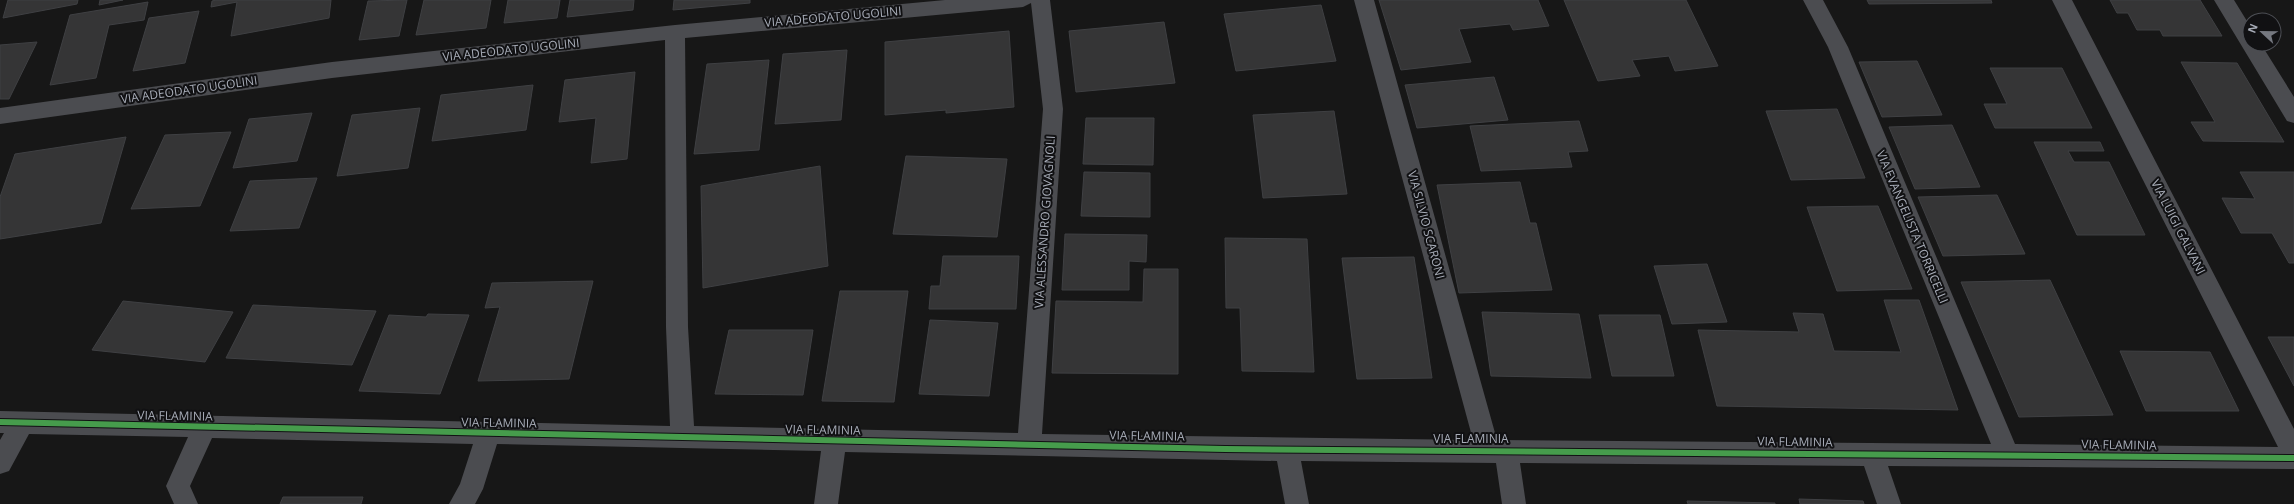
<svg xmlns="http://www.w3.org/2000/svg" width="2294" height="504" font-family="'Open Sans',sans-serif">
	<rect width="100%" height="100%" fill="#171717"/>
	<path fill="#353536" stroke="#3f4043" d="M 8,0 L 78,0 L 77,4 L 3,18 Z
		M 100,0 L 123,0 L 99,5 Z
		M 216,0 L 331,0 L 329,18 L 231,36 L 237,2 L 211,7 L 212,1 Z
		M 407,0 L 399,36 L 359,40 L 368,1 Z
		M 424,0 L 491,0 L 486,28 L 416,35 Z
		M 508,0 L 560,0 L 557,18 L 504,23 Z
		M 570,0 L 634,0 L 633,10 L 567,17 Z
		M 674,0 L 750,0 L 750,3 L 673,10 Z
		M 1379,0 L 1538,0 L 1549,26 L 1513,30 L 1510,24 L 1459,29 L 1471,62 L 1401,70 Z
		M 1564,0 L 1686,0 L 1718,66 L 1675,71 L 1669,56 L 1632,60 L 1640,76 L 1598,81 Z
		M 1867,0 L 1991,0 L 1992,3 L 1869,4 Z
		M 2110,0 L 2200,0 L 2222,36 L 2163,36 L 2160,30 L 2137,30 L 2128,13 L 2117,13 Z
		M 148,2 L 144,20 L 109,25 L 96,78 L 50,85 L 70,15 Z
		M 1321,5 L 1336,61 L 1236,71 L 1224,14 Z
		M 199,11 L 185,63 L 133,71 L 149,18 Z
		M 1164,22 L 1175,83 L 1076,92 L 1069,31 Z
		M 1009,31 L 1014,107 L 946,113 L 946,110 L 885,115 L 885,42 Z
		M 37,42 L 9,99 L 0,99 L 0,45 Z
		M 847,50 L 841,120 L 775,124 L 783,54 Z
		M 769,60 L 759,150 L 694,154 L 707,64 Z
		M 1917,61 L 1942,115 L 1882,117 L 1859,62 Z
		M 2181,62 L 2237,63 L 2284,142 L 2203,141 L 2191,122 L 2215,122 Z
		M 1990,68 L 2062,68 L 2092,128 L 1995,128 L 1984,104 L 2007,104 Z
		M 635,72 L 627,159 L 591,163 L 596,118 L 559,122 L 565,80 Z
		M 1494,77 L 1508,120 L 1417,128 L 1405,85 Z
		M 533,85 L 526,130 L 432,141 L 441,95 Z
		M 420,108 L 408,168 L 337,176 L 352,115 Z
		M 1837,109 L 1865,178 L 1791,180 L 1766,111 Z
		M 1334,111 L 1347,194 L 1263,198 L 1253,115 Z
		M 312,113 L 297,161 L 233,168 L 249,119 Z
		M 1086,118 L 1154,118 L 1153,165 L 1083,164 Z
		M 1579,121 L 1588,151 L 1568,152 L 1572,167 L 1481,171 L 1470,126 Z
		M 1952,125 L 1980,187 L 1915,189 L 1889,127 Z
		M 231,132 L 200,206 L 131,209 L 165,135 Z
		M 126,137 L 101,223 L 0,239 L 0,197 L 15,154 Z
		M 2034,142 L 2100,142 L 2104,151 L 2068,151 L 2074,162 L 2109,162 L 2145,235 L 2077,235 Z
		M 906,156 L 1007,159 L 997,237 L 893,234 Z
		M 820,166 L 828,266 L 703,288 L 701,186 Z
		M 1084,172 L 1150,173 L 1150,217 L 1081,216 Z
		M 2240,172 L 2294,172 L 2294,263 L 2289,263 L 2272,233 L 2241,233 L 2222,198 L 2255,199 Z
		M 317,178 L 299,228 L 230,231 L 250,181 Z
		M 1520,182 L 1530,223 L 1536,223 L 1552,290 L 1459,293 L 1437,185 Z
		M 1997,195 L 2025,254 L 1943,256 L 1918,197 Z
		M 1878,206 L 1912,289 L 1837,291 L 1807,207 Z
		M 1065,234 L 1147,235 L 1146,262 L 1129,261 L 1129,290 L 1062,290 Z
		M 1225,238 L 1307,239 L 1314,372 L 1242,371 L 1240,308 L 1226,308 Z
		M 943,256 L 1019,256 L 1016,309 L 929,309 L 931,286 L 940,286 Z
		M 1414,257 L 1432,378 L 1357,379 L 1342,258 Z
		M 1707,264 L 1727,322 L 1672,324 L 1654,266 Z
		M 1144,269 L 1178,269 L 1178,374 L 1052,373 L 1056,301 L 1143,302 Z
		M 2050,280 L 2113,415 L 2019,417 L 1961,282 Z
		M 593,281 L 569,379 L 478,381 L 500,307 L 485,308 L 492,283 Z
		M 840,291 L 908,291 L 894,402 L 822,401 Z
		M 1884,300 L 1919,300 L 1958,410 L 1717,406 L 1698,330 L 1799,332 L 1793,313 L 1823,314 L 1834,351 L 1901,352 Z
		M 123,301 L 233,312 L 205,362 L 92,350 Z
		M 253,305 L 376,311 L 352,365 L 226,358 Z
		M 1482,312 L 1579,314 L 1591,378 L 1491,376 Z
		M 428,314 L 469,315 L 440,394 L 359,391 L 389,315 L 426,317 Z
		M 1599,315 L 1660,315 L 1674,376 L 1612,376 Z
		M 930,320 L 998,323 L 989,396 L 919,394 Z
		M 729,330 L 813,330 L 803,395 L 715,394 Z
		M 2268,337 L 2294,337 L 2294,386 Z
		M 2120,351 L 2210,352 L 2239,411 L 2146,411 Z
		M 283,497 L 363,497 L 361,504 L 280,504 Z
		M 1799,499 L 1863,501 L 1864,504 L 1800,504 Z
		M 1687,501 L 1775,503 L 1775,504 L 1688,504 Z"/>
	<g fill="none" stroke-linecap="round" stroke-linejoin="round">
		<path fill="#4b4c50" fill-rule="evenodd" d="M 945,0 L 1050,0 L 1063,109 L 1042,434 L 1473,440 L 1354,0 L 1374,0 L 1497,440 L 1991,444 L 1828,47 L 1803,0 L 1823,0 L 1848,47 L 2015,444 L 2278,447 L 2052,0 L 2072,0 L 2294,429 L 2294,469 L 1888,466 L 1901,504 L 1877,504 L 1864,466 L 1520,463 L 1526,504 L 1502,504 L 1496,463 L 1301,461 L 1309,504 L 1285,504 L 1277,461 L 845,452 L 838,504 L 814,504 L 821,451 L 497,444 L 483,489 L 475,504 L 449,504 L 460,484 L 473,444 L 212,438 L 190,486 L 198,504 L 174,504 L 166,486 L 188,437 L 29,434 L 9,471 L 0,474 L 0,440 L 4,433 L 0,433 L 0,411 L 670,426 L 666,327 L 665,40 L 332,78 L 0,124 L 0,108 L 332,62 L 675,25 ZM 1031,3 L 1043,109 L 1018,433 L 694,426 L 688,327 L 685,38 L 1023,7 Z
			M 2214,0 L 2234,0 L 2250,26 L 2250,44 L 2261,44 L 2294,97 L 2294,123 L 2287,121 Z"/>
		<defs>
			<path id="cycleway" d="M 0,422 L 1225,449 L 2294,458"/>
		</defs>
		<use href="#cycleway" stroke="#111113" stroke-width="8"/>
		<use href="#cycleway" stroke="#469c4c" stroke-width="6"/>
	</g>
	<g text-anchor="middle" stroke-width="4" stroke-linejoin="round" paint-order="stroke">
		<g font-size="12" fill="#a8adb8" stroke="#111113">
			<text transform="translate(833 17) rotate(-5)" y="4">VIA ADEODATO UGOLINI</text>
			<text transform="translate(511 50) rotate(-6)" y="4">VIA ADEODATO UGOLINI</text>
			<text transform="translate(189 90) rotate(-8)" y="4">VIA ADEODATO UGOLINI</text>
			<text transform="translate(1045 222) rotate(-86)" y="4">VIA ALESSANDRO GIOVAGNOLI</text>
			<text transform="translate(1426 225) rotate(75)" y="4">VIA SILVIO SCARONI</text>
			<text transform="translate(1912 227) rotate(67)" y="4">VIA EVANGELISTA TORRICELLI</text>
			<text transform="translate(2178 227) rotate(63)" y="4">VIA LUIGI GALVANI</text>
			<text transform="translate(175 416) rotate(1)" y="4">VIA FLAMINIA</text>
			<text transform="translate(499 423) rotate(1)" y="4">VIA FLAMINIA</text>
			<text transform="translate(823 430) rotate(1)" y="4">VIA FLAMINIA</text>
			<text transform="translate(1147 436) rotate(1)" y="4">VIA FLAMINIA</text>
			<text x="1471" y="443">VIA FLAMINIA</text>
			<text transform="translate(1795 442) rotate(1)" y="4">VIA FLAMINIA</text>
			<text transform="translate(2119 445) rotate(1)" y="4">VIA FLAMINIA</text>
		</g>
	</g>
	<g transform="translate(2262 32) rotate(292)"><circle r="19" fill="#111113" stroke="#4d4f55"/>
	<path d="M0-3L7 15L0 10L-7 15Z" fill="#757880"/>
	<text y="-6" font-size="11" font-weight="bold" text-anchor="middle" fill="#a8adb8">N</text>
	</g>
</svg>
